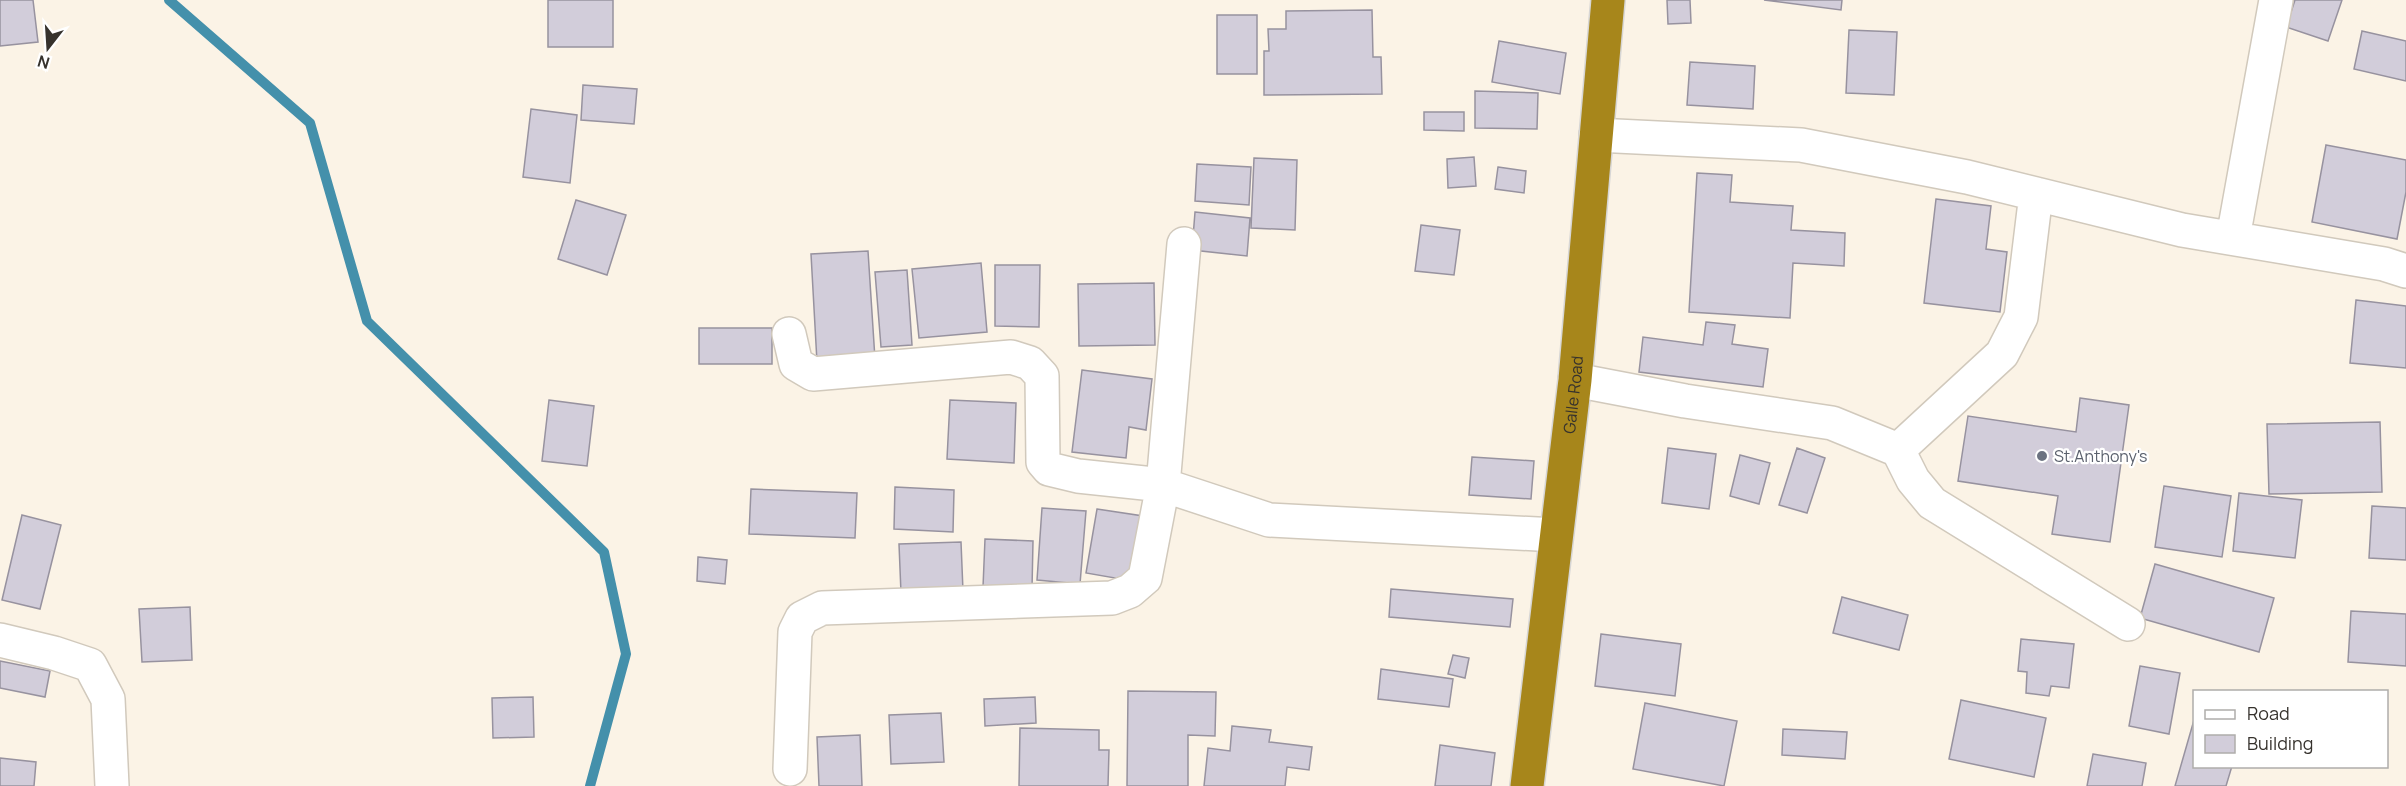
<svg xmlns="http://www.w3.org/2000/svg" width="2406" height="786" font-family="Manrope,sans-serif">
	<rect width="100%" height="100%" fill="#fbf3e6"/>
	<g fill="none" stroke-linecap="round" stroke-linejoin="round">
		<path stroke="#4490ab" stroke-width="10" d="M 169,0 L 310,123 L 367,321 L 604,552 L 626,654 L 590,786"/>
	</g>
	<path fill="#d2cdda" stroke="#97929f" stroke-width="1.5" d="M 0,0 L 33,0 L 38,42 L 0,46 Z
		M 548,0 L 613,0 L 613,47 L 548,47 Z
		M 1667,0 L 1690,0 L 1691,23 L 1668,24 Z
		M 1764,0 L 1842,0 L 1841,10 Z
		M 2295,0 L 2342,0 L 2328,41 L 2286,27 Z
		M 1372,10 L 1373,57 L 1381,57 L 1382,94 L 1264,95 L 1264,51 L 1269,51 L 1268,29 L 1286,29 L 1286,11 Z
		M 1217,15 L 1257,15 L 1257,74 L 1217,74 Z
		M 1849,30 L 1897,32 L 1894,95 L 1846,93 Z
		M 2362,31 L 2406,41 L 2406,81 L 2354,69 Z
		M 1499,41 L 1566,53 L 1560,94 L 1492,82 Z
		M 1690,62 L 1755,66 L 1753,109 L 1687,105 Z
		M 583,85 L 637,89 L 634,124 L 581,120 Z
		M 1475,91 L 1538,93 L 1537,129 L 1475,128 Z
		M 531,109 L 577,115 L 570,183 L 523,177 Z
		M 1424,112 L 1464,112 L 1464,131 L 1424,130 Z
		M 2326,145 L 2406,160 L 2406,192 L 2397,239 L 2312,222 Z
		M 1474,157 L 1476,186 L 1448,188 L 1447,159 Z
		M 1254,158 L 1297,160 L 1295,230 L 1251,228 Z
		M 1197,164 L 1251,167 L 1249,205 L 1195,201 Z
		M 1498,167 L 1526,171 L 1524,193 L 1495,189 Z
		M 1697,173 L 1732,175 L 1730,202 L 1793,206 L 1791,230 L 1845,233 L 1844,266 L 1793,263 L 1790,318 L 1689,312 Z
		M 1936,199 L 1991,206 L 1986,249 L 2007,252 L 2000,312 L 1924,303 Z
		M 576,200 L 626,215 L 607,275 L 558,259 Z
		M 1195,212 L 1250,218 L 1247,256 L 1192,250 Z
		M 1421,225 L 1460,230 L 1454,275 L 1415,271 Z
		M 868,251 L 875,359 L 817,362 L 811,254 Z
		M 981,263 L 987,332 L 919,338 L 912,269 Z
		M 995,265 L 1040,265 L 1039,327 L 995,326 Z
		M 907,270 L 912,345 L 881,347 L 875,272 Z
		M 1154,283 L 1155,345 L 1079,346 L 1078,284 Z
		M 2356,300 L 2406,306 L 2406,368 L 2350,363 Z
		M 1706,322 L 1735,325 L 1732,344 L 1768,349 L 1763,387 L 1639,372 L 1643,337 L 1703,345 Z
		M 699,328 L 772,328 L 772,364 L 699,364 Z
		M 1082,370 L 1152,379 L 1146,430 L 1129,427 L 1126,458 L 1072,452 Z
		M 2080,398 L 2129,405 L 2110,542 L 2052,534 L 2058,496 L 1958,481 L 1968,416 L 2076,432 Z
		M 549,400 L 594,406 L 587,466 L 542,461 Z
		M 950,400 L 1016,403 L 1014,463 L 947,459 Z
		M 2380,422 L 2382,492 L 2269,494 L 2267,424 Z
		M 1668,448 L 1716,454 L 1709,509 L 1662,503 Z
		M 1797,448 L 1825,458 L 1807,513 L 1779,505 Z
		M 1740,455 L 1770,463 L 1759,504 L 1730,496 Z
		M 1472,457 L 1534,461 L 1531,499 L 1469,495 Z
		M 2164,486 L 2231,496 L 2222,557 L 2155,547 Z
		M 895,487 L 954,490 L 953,532 L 894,529 Z
		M 751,489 L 857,493 L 855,538 L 749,534 Z
		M 2239,493 L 2302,500 L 2295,558 L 2233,551 Z
		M 2372,506 L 2406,508 L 2406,560 L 2369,558 Z
		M 1042,508 L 1086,511 L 1080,584 L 1037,580 Z
		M 1097,509 L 1143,516 L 1132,581 L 1086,573 Z
		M 22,515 L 61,525 L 40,609 L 2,600 Z
		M 985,539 L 1033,541 L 1032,589 L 983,587 Z
		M 961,542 L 963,591 L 901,593 L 899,544 Z
		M 698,557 L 727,560 L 725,584 L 697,581 Z
		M 2155,564 L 2274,598 L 2259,652 L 2140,618 Z
		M 1391,589 L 1513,599 L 1510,627 L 1389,617 Z
		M 1842,597 L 1908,615 L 1899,650 L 1833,633 Z
		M 190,607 L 192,660 L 142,662 L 139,609 Z
		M 2351,611 L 2406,614 L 2406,666 L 2348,662 Z
		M 1601,634 L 1681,644 L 1675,696 L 1595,686 Z
		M 2021,639 L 2074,644 L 2069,688 L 2051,686 L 2049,696 L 2026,693 L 2027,672 L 2018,671 Z
		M 1453,655 L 1469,658 L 1465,678 L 1448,674 Z
		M 0,661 L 50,671 L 45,697 L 0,688 Z
		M 2140,666 L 2180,673 L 2169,734 L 2129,726 Z
		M 1381,669 L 1453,679 L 1449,707 L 1378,699 Z
		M 1128,691 L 1216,692 L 1215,736 L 1188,735 L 1188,786 L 1127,786 Z
		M 533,697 L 534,737 L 493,738 L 492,698 Z
		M 1035,697 L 1036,723 L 985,726 L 984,699 Z
		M 1961,700 L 2046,718 L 2034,777 L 1949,759 Z
		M 1645,703 L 1737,721 L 1724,786 L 1633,769 Z
		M 941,713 L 944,762 L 891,764 L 889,715 Z
		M 2194,720 L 2194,766 L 2232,766 L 2226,786 L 2175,786 Z
		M 1232,726 L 1271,730 L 1269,742 L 1312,747 L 1309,770 L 1287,767 L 1285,786 L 1204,786 L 1208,748 L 1230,751 Z
		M 1020,728 L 1099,730 L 1099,750 L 1109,750 L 1108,786 L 1019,786 Z
		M 1783,729 L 1847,732 L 1845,759 L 1782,755 Z
		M 860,735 L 862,786 L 819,786 L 817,737 Z
		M 1440,745 L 1495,753 L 1491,786 L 1435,786 Z
		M 2093,754 L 2146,763 L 2142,786 L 2087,786 Z
		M 0,758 L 36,762 L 34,786 L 0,786 Z"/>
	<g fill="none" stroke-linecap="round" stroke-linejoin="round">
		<defs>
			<path id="minor" d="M 1596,135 L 1801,145 L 1967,177 L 2182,230 L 2384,264 L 2406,271
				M 2233,238 L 2276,0
				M 789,334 L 796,364 L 813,374 L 1011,357 L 1030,363 L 1042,376 L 1043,462 L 1049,469 L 1078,476 L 1163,485 L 1269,520 L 1556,535
				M 1575,380 L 1685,401 L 1832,423 L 1898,450 L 1913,480 L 1932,503 L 2128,624
				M 1898,450 L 2002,354 L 2021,317 L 2036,194
				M 0,640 L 54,653 L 90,665 L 108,699 L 112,786
				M 790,769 L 795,632 L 802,618 L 822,608 L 1112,598 L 1130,591 L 1145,578 L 1163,485 L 1184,244"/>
			<g id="highway">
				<path id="s1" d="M 1527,786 L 1575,380 L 1608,0"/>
			</g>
		</defs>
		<use href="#minor" stroke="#d1c9bc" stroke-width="36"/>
		<use href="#highway" stroke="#d7d6d5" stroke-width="36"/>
		<use href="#minor" stroke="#fff" stroke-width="33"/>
		<use href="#highway" stroke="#a7861b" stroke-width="33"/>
	</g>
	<circle fill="#6b7280" stroke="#fff" stroke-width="2" cx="2042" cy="456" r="6"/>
	<g text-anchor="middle" stroke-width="4.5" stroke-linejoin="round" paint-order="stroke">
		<g font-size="16" fill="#36322d" stroke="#fff">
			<text dy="6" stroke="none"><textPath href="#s1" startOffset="394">Galle Road</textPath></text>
		</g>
		<g font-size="16" fill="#5b616d" stroke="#fff" text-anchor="start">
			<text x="2054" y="462">St.Anthony's</text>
		</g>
	</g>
	<rect x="2193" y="690" width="195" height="78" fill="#ffffff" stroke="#afadab" stroke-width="1.5"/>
	<rect x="2205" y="710" width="30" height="9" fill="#ffffff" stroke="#afadab" stroke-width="1.5"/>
	<text x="2247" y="720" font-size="18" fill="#36322d">Road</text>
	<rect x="2205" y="735" width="30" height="18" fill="#d2cdda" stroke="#afadab" stroke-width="1.5"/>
	<text x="2247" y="750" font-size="18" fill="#36322d">Building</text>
	<g transform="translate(48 48) rotate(197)" stroke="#ffffff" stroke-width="4.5" paint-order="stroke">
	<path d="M0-4.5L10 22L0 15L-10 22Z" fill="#36322d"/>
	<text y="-9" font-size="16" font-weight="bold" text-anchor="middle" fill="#36322d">N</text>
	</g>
</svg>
